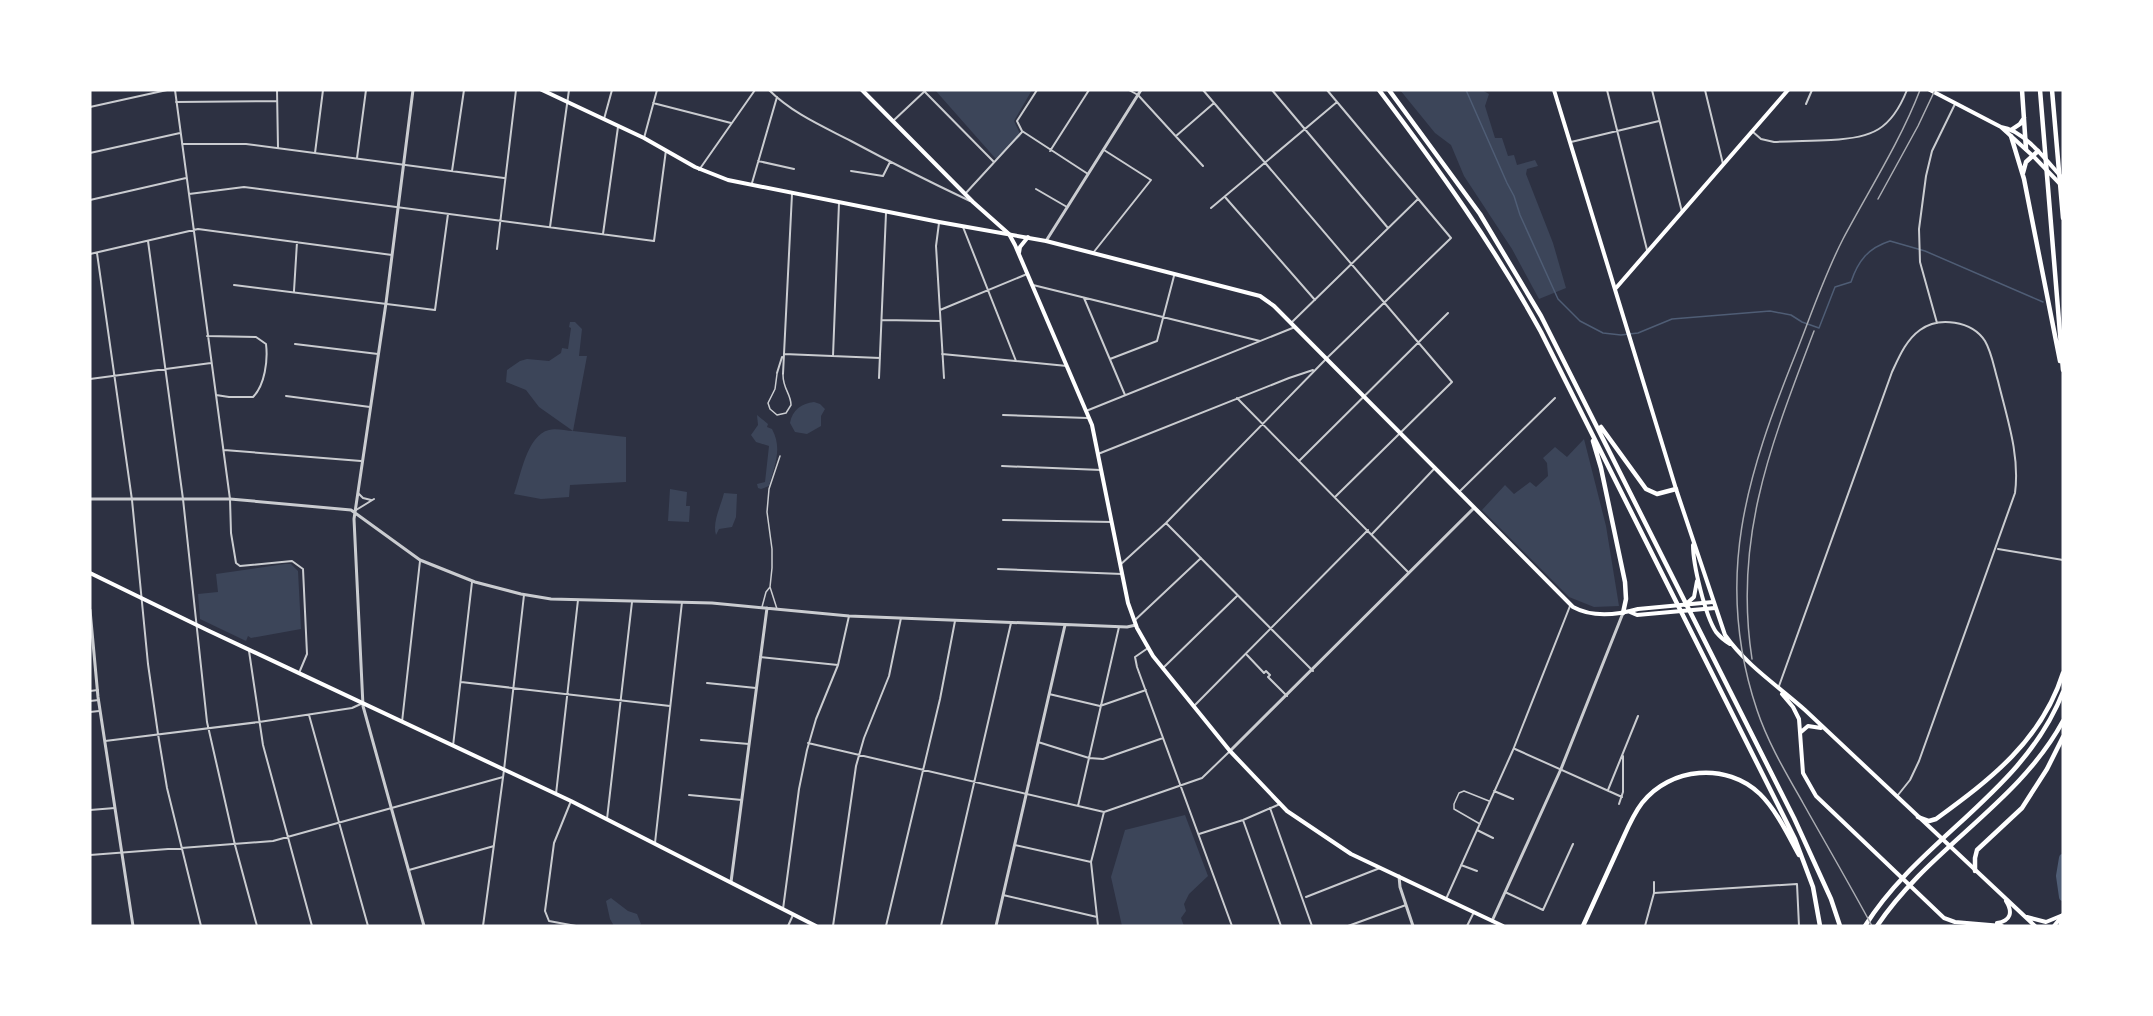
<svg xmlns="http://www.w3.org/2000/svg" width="2153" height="1016" font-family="Arial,sans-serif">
	<rect width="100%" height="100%" fill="#2d3142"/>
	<path fill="#3c4559" d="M 935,90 L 1032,90 L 1014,121 L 1021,136 L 996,159 Z
		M 1400,90 L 1482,90 L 1489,94 L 1485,106 L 1495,138 L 1502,138 L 1508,156 L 1514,155 L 1517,165 L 1535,160 L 1538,166 L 1527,169 L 1526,174 L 1553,243 L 1566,288 L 1539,299 L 1512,249 L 1464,176 L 1451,145 L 1435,133 Z
		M 570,322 L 575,322 L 582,329 L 579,356 L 587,356 L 573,431 L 626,437 L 626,482 L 570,485 L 569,497 L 541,499 L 514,494 C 521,475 527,435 549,430 C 556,428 566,431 573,431 L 539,407 L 526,390 L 506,382 L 507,370 L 520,361 L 527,359 L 549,361 L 561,353 L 562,348 L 568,349 L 571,328 L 569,327 Z
		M 814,402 L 820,404 L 825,409 L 821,416 L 821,426 L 807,434 L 795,432 L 790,423 C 792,410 802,403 814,402 Z
		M 757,415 L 768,424 L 767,427 L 772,429 C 783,449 774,466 769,486 L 761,489 L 758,488 L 757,484 L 765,482 L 769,446 L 756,442 L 751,435 L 758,425 Z
		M 1584,439 L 1606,526 L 1619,606 L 1594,607 L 1569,597 L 1482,510 L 1505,485 L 1514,494 L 1530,482 L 1536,487 L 1548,476 L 1547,463 L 1543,458 L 1555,447 L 1567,457 Z
		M 670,489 L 687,492 L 686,506 L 690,506 L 689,522 L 668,521 Z
		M 724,493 L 737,494 L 736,517 L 732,527 L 719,529 L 716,535 C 712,522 721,506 724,493 Z
		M 285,564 L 291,564 L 298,571 L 301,629 L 251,638 L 248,636 L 246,641 L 200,619 L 198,594 L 218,592 L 216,574 Z
		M 1185,815 L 1208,876 L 1189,894 L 1184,904 L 1186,911 L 1181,918 L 1184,926 L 1122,926 L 1111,877 L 1125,830 Z
		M 611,898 L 628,911 L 637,914 L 641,924 L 639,926 L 614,926 L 610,919 L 606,901 Z"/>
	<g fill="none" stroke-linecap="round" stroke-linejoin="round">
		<path stroke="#4f5d75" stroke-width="1.5" d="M 1466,90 L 1507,183 L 1514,196 L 1520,215 L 1558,299 L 1580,321 L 1603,333 L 1621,335 L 1638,333 L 1672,319 L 1770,311 L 1791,315 L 1802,322 L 1819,328 L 1835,287 L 1851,282 C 1858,261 1868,248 1890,241 L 1925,251 L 2043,302"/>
		<path stroke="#4f5d75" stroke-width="8" d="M 2063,858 L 2060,876 L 2063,897"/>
		<path stroke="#caccd0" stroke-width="1.5" d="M 777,374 L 775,389 L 768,403 L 770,409 L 777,415 L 786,413 L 791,405 C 791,394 783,389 783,375
			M 1480,824 L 1454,809 L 1454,804 L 1459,793 L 1464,791 L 1489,801"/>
		<path stroke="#caccd0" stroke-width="1.5" d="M 770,587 L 777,609
			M 762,607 L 766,592 L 770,587 L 772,568 L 772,549 L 767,512 L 769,489 L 780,456"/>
		<path stroke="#caccd0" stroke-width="2" d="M 175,90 L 230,499 L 231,533 L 236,563 L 240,566 L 292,561 L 303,569 L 307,654 L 299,673
			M 277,90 L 278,148
			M 769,90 C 792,113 822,126 851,141 C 890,162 930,182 970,201
			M 1037,90 L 1017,121 L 1022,131 L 1088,174
			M 1129,90 L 1138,95 L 1203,166
			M 1203,90 L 1452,382 L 1335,497
			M 1272,90 L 1388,228
			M 1607,90 L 1647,250
			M 1652,90 L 1682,212
			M 1705,90 L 1723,164
			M 925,92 L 994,162
			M 176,102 L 277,101
			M 653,103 L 731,123
			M 1806,104 L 1812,90
			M 90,107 L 167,90
			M 604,119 L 612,90
			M 893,121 L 926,90
			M 1753,132 L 1761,139 L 1774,142 C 1793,141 1812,141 1831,140 C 1872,138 1891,130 1907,90
			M 1176,136 L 1214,103
			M 644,138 L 657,90
			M 1571,142 L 1659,121
			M 182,144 L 246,144 L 504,178
			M 1050,151 L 1089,90
			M 90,153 L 180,133
			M 315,153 L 323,90
			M 357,158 L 366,90
			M 758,161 L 794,169
			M 699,170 L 755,90
			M 452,171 L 464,90
			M 851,171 L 883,176 L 890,162
			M 752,183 L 777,97
			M 1036,189 L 1067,207
			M 189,194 L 244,187 L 654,241 L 666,150
			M 965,194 L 1022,132
			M 1225,197 L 1315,300
			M 90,200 L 186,178
			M 1211,208 L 1337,102
			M 939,223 L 936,246 L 944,378
			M 550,227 L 569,90
			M 963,227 L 1016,361
			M 603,234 L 618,127
			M 148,241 L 183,499 L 207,722 L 235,845 L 257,926
			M 497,249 L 516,90
			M 97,253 L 132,500 L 148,664 L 158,734 L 167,788 L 201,926
			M 1093,253 L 1151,180 L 1104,150
			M 90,254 L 198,229 L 392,255
			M 234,285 L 435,310 L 448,214
			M 1033,285 L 1260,341
			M 294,291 L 297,242
			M 1084,298 L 1125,395
			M 940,310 L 1027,274
			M 882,320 L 940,321
			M 1291,323 L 1418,199
			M 1937,323 L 1920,262 L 1919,229 L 1926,176 L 1932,151 L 1955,104
			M 207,336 L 256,337 L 266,344 C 268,360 265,385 253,397 L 229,397 L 216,395
			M 295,344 L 378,354
			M 784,354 L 880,358
			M 942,354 L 1067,366
			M 833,356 L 839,203
			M 1110,359 L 1157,341 L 1174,276
			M 777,373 L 782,357
			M 783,374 L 792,194
			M 879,378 L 886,213
			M 90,379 L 211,363
			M 286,396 L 370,407
			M 1237,398 L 1409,573
			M 1086,411 L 1295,327
			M 1003,415 L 1087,418
			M 224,450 L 361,461
			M 1098,454 L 1289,378 L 1313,370
			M 1299,461 L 1448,313
			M 1002,466 L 1101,470
			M 1459,492 L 1555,398
			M 358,493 L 363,498 L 371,500
			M 356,510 L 374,499
			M 1003,520 L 1112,522
			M 1166,523 L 1313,671
			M 1372,534 L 1434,469
			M 1998,549 L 2063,560
			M 1120,565 L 1166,523 L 1327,358 L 1451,238 L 1327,90
			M 998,569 L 1122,574
			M 1134,621 L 1201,558
			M 1148,648 L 1135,657 L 1137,667 L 1232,926
			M 249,651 L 263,745 L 312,926
			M 1247,655 L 1264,673 L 1266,671 L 1270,675 L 1268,677 L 1287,696
			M 760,657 L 838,665
			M 1163,668 L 1237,596
			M 461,682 L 670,706
			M 707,683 L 756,688
			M 1779,686 L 1892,372 C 1899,357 1906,340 1920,330 C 1939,316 1972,321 1985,341 C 1992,353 1994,368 1998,381 C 2007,418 2020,455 2015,493 L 1919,761 L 1910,780 L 1898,795
			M 90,691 L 98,690
			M 1049,694 L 1100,706 L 1146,690
			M 90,701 L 99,700
			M 1194,706 L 1368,530
			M 90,712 L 99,711
			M 309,715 L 368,926
			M 402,722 L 420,561
			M 701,740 L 749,744
			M 105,741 L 259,722 L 352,708 L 363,703
			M 1038,742 L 1089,758 L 1103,759 L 1163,738
			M 808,743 L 1104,812 L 1202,778 L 1230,751
			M 453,746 L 472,582
			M 1515,749 L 1622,797
			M 1608,790 L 1638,716
			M 1494,791 L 1513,799
			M 556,794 L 578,600
			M 689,795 L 742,800
			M 571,801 L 554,843 L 545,911 L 549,921 L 576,926
			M 1619,804 L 1623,792 L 1623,756
			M 1078,806 L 1119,627
			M 1270,808 L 1312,926
			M 90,810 L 115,808
			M 607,819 L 632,602
			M 1243,820 L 1281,926
			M 1477,830 L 1493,838
			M 1199,834 L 1243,820 L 1280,804
			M 655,843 L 682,602
			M 1015,845 L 1091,862
			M 90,855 L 273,841 L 503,777
			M 1461,865 L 1477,871
			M 409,870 L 494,846
			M 1505,892 L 1543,910 L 1573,844
			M 1654,893 L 1797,884 L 1799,926
			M 1003,895 L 1097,917
			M 1306,897 L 1380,868
			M 1446,899 L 1513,750 L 1570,606
			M 783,909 L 799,789 L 807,750 L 816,719 L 838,665 L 849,616
			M 483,926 L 504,770 L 524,595
			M 788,926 L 793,915
			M 833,926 L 856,766 L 864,738 L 889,676 L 901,618
			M 886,926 L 940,699 L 955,621
			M 941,926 L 1011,623
			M 1098,926 L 1091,862 L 1104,812
			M 1348,926 L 1406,905
			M 1467,926 L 1474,912
			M 1645,926 L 1654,893 L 1654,882"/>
		<path stroke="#caccd0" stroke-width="3" d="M 413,90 L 386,303 L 354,519 L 363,706 L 424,926
			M 1046,241 L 1141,90
			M 90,499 L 230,499 L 351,510 L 420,560 L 475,582 L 521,594 L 551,599 L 712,603 L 849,616 L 1127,627 L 1136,625
			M 90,610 L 98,697 L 133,926
			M 1230,751 L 1474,508
			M 1399,876 L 1400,887 L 1413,926
			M 731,882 L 767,608
			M 1492,921 L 1561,769 L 1623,613
			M 996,926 L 1065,625"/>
		<path stroke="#fff" stroke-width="4" d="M 542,90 L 644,138 L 695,167 L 728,180 L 939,222 L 1046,241 L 1260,296 L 1274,306 L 1573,607 C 1593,618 1617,615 1638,609 L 1713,602
			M 1930,90 L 2001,127 C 2024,130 2048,162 2063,179
			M 2001,127 L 2033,156 L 2063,187
			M 1616,288 L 1788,90
			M 1630,612 L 1637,615 L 1715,608
			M 2054,926 L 2063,915"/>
		<path stroke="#fff" stroke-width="4" d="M 862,90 L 973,202 L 1009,234 L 1015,245 L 1092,425 L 1128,603 L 1137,628 L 1153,656 L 1230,751 L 1287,811 L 1351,854 L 1503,926
			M 1554,90 L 1676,489 L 1725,635 C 1746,665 1778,686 1805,710 L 2035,926
			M 1019,253 L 1020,247 L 1028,237
			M 1693,545 C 1693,565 1705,615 1716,632 C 1720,637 1725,641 1730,644
			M 90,573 L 207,630 L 571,801 L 816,926
			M 1685,605 L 1694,597 L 1697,581
			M 1782,694 L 1793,707 L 1799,719 L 1803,773 L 1816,796 L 1944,918 L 1955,922 L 2002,926
			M 1801,732 L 1808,726 L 1821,728
			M 2027,917 L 2046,922 L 2063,915
			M 1997,923 C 2011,921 2013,912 2006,901
			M 2060,926 L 2063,916"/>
		<path stroke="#fff" stroke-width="4.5" d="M 1379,90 C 1438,168 1494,246 1541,332 L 1795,839 L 1813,887 L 1820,926
			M 1389,90 L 1480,214 L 1541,316 L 1794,818 L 1831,899 L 1840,926
			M 2022,90 L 2026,149
			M 2040,90 L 2063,370
			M 2052,90 L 2063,218
			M 2011,130 L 2020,124 L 2024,118
			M 2011,136 L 2024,179 L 2060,361
			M 2023,173 L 2026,162 L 2038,151
			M 1601,427 L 1646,489 L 1657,494 L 1676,489
			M 1593,441 L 1601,468 L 1625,582 L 1626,599 L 1623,613
			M 1918,817 L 1929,821 L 1936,819 C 1991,779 2042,740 2063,673
			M 1975,871 L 1975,858 L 1977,850 L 2022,808 L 2047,769 L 2063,737
			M 1583,926 C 1595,900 1607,873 1619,847 C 1626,832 1632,816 1642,803 C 1670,767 1727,762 1760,794 C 1777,811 1788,835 1799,855
			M 1865,926 C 1920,838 2024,792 2063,692
			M 1877,926 C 1929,848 2018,804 2063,721"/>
		<path stroke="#abadb3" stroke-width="1.5" d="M 1878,199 L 1918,126 L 1935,90
			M 1752,659 C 1733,537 1772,442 1814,331
			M 1872,926 C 1850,885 1826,844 1803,803 C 1786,773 1768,743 1757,710 C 1713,579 1747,475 1796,353 C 1811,315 1824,276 1843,239 C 1869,190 1900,142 1920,90"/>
	</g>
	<rect width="2153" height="1016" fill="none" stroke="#ffffff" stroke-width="183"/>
</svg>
